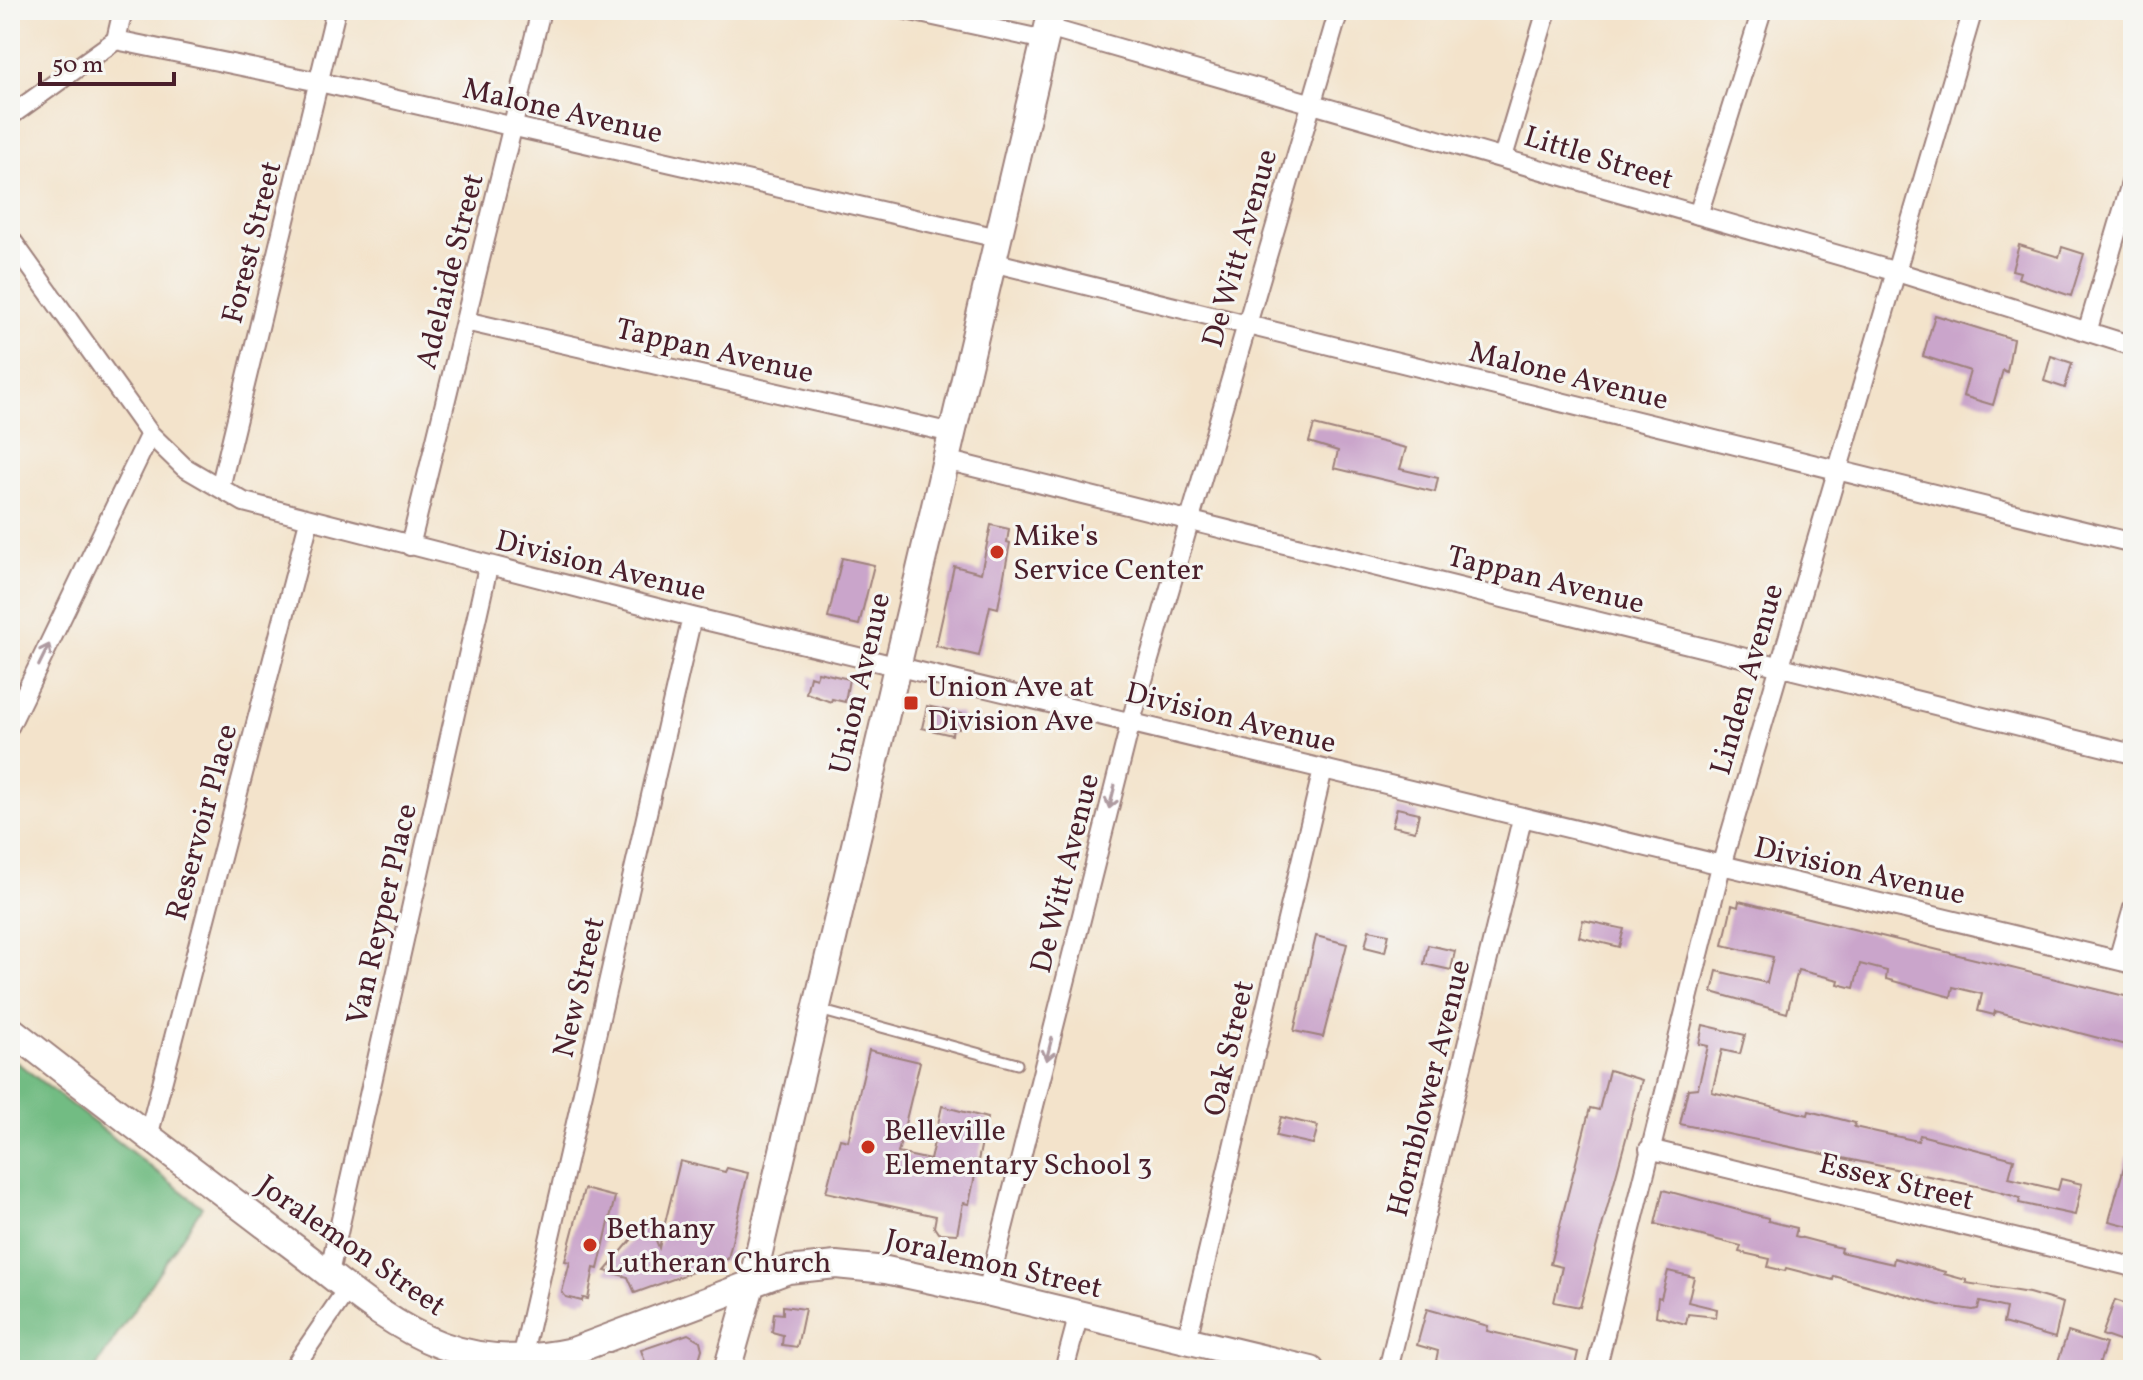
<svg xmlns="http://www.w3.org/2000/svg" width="2143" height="1380" font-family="Vollkorn,serif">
	<rect width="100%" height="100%" fill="#f6f6f2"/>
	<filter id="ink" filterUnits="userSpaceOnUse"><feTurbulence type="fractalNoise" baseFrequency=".0125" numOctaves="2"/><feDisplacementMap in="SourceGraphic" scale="16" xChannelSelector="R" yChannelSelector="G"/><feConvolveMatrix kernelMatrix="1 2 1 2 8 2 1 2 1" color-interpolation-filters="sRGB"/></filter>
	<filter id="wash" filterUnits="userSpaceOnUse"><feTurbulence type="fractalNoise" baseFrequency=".006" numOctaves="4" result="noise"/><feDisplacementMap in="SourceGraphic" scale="32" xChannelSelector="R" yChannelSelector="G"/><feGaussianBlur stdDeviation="1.8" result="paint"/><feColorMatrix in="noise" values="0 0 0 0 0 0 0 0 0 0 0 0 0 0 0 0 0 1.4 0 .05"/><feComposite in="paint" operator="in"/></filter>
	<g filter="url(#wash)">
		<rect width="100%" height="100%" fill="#f3e3cb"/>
		<path fill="#72bc83" stroke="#5e6e57" stroke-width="2" d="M 10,1057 L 202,1207 L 94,1370 L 10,1370 Z"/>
		<g id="blocks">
			<path fill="#caa5cb" d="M 2019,245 L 2059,257 L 2062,247 L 2084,254 L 2071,296 L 2018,278 L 2020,272 L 2012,270 Z
				M 1935,315 L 2013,339 L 2007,372 L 2003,370 L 1993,405 L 1963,396 L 1970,371 L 1923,356 Z
				M 2051,356 L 2072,363 L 2065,388 L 2044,381 Z
				M 1314,425 L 1406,448 L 1400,469 L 1438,478 L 1435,492 L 1334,468 L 1338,451 L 1309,442 Z
				M 991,525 L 1009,529 L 1007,542 L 1010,543 L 998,608 L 990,606 L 979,656 L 936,646 L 954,566 L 981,573 Z
				M 842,558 L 874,565 L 859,625 L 828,618 Z
				M 818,672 L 849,679 L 845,702 L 832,699 L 831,702 L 806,693 L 810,676 L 816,678 Z
				M 927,706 L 962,714 L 959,729 L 953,728 L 952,735 L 922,728 Z
				M 1397,808 L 1419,813 L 1415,831 L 1392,826 Z
				M 1739,901 L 2133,998 L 2133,1047 L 1995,1011 L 1994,1015 L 1978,1011 L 1982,994 L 1953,987 L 1951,997 L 1886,979 L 1887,971 L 1860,964 L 1854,988 L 1838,984 L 1839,980 L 1798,970 L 1787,1013 L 1712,992 L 1717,971 L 1767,983 L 1773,957 L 1723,945 L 1732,905 L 1738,907 Z
				M 1583,920 L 1624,929 L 1619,947 L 1579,937 Z
				M 1369,930 L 1389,934 L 1385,952 L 1365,947 Z
				M 1316,936 L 1347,944 L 1323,1037 L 1294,1031 Z
				M 1428,945 L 1455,951 L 1451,970 L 1424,964 Z
				M 1703,1025 L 1745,1035 L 1740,1054 L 1722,1050 L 1712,1092 L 1808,1115 L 1809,1111 L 1855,1123 L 1854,1127 L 1918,1141 L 1920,1135 L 2014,1159 L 2009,1178 L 2058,1190 L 2061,1179 L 2082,1184 L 2075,1215 L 2019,1203 L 2020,1198 L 1986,1188 L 1680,1124 L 1688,1089 L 1698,1088 L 1708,1046 L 1699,1044 Z
				M 869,1050 L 920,1062 L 898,1153 L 930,1160 L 942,1106 L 987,1118 L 969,1204 L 963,1203 L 957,1234 L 938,1233 L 934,1227 L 936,1216 L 826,1192 L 840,1139 L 848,1141 Z
				M 1609,1070 L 1642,1080 L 1580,1307 L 1554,1302 L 1562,1267 L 1550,1264 L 1590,1108 L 1599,1110 Z
				M 1281,1117 L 1318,1126 L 1313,1144 L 1276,1136 Z
				M 2127,1156 L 2133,1157 L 2133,1227 L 2109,1221 Z
				M 680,1161 L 725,1172 L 727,1168 L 748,1173 L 728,1259 L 635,1293 L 628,1277 L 605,1271 L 648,1220 L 659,1248 Z
				M 584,1189 L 615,1197 L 598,1269 L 594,1268 L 588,1299 L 583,1298 L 582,1301 L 566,1297 L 562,1292 L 570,1262 L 565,1261 Z
				M 1663,1190 L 1768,1218 L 1768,1221 L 1797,1228 L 1795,1236 L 1841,1248 L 1840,1252 L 1893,1264 L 1894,1258 L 1945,1272 L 1944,1274 L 1966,1280 L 1966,1283 L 2029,1293 L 2063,1303 L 2055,1338 L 2003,1323 L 2006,1308 L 1980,1302 L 1978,1309 L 1973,1310 L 1939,1305 L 1834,1276 L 1833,1280 L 1786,1268 L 1785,1271 L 1768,1267 L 1770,1259 L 1739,1252 L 1741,1246 L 1655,1224 Z
				M 1668,1271 L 1694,1277 L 1688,1302 L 1717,1309 L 1716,1317 L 1688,1314 L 1686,1324 L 1656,1316 L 1658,1297 L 1661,1298 Z
				M 2115,1300 L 2133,1306 L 2133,1346 L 2102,1335 Z
				M 783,1306 L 805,1309 L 797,1347 L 782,1345 L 783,1335 L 772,1332 L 774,1313 L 783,1314 Z
				M 1427,1309 L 1488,1326 L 1487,1331 L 1578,1352 L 1574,1370 L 1462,1370 L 1436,1361 L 1438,1351 L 1417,1345 Z
				M 2068,1332 L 2106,1344 L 2097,1370 L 2055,1370 Z
				M 688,1334 L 700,1341 L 702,1349 L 696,1370 L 648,1370 L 641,1350 Z"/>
		</g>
	</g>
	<g filter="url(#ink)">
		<use href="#blocks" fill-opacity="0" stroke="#9e817b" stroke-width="2"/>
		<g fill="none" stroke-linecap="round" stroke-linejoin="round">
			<defs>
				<path id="lane" d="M 819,1010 L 1017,1064"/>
				<path id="street" d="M 906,10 L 1045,40
					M 1048,28 L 1897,272 L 2133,346
					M 116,40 L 319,82 L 998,238
					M 10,116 L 116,40 L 123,10
					M 1503,157 L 1547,10
					M 1698,215 L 1762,10
					M 10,238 L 150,434 L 184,467 L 244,502 L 692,617 L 2133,964
					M 992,262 L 2133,543
					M 465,321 L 952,433
					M 2088,329 L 2133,176
					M 945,460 L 2133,754
					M 220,488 L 336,10
					M 410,546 L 541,10
					M 10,725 L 150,434
					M 2118,960 L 2133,908
					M 148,1137 L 309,521
					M 1649,1149 L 2133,1267
					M 329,1273 L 488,567
					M 987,1292 L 1131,721 L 1339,10
					M 1187,1340 L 1323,769
					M 520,1367 L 692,617
					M 292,1370 L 348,1288
					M 1064,1370 L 1079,1314
					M 1388,1370 L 1522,819
					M 1596,1370 L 1721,866 L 1973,10"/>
				<path id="secondary" d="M 10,1029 C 103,1102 196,1173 290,1244 C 337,1279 385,1324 441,1345 C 484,1361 528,1361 573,1351 L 788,1270 L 836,1265 L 886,1270 L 987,1292 L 1311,1370
					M 727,1370 L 752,1282 L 1052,10"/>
			</defs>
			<use href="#lane" stroke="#9e817b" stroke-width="13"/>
			<use href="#street" stroke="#9e817b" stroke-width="22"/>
			<use href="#secondary" stroke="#9e817b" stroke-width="30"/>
			<use href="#lane" stroke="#fff" stroke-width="9"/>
			<use href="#street" stroke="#fff" stroke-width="18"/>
			<use href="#secondary" stroke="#fff" stroke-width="26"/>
		</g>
		<defs><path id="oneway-shaft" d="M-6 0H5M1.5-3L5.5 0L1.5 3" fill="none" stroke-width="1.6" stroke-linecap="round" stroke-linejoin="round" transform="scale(2)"/></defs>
		<g stroke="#ae9aa0">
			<use href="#oneway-shaft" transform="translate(44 655) rotate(-64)"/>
			<use href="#oneway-shaft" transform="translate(1112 797) rotate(104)"/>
			<use href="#oneway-shaft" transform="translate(1049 1049) rotate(104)"/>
		</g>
	</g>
	<g fill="#c8321e" stroke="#f6f6f2" stroke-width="3">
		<circle cx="997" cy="552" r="8"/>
		<rect x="903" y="695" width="16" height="16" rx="4"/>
		<circle cx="868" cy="1147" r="8"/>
		<circle cx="590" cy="1245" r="8"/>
	</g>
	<g text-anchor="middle" stroke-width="6" stroke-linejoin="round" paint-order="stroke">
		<g font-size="30" fill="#4a1f2b" stroke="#f6f6f2">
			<text transform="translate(563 110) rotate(13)" y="10">Malone Avenue</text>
			<text transform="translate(1599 157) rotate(17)" y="10">Little Street</text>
			<text transform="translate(251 242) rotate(-76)" y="10">Forest Street</text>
			<text transform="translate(1239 248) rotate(-74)" y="10">De Witt Avenue</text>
			<text transform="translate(449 271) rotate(-76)" y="10">Adelaide Street</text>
			<text transform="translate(715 350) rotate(13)" y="10">Tappan Avenue</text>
			<text transform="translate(1569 375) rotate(14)" y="10">Malone Avenue</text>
			<text transform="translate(601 565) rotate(14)" y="10">Division Avenue</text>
			<text transform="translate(1546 579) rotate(14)" y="10">Tappan Avenue</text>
			<text transform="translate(1746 679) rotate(-74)" y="10">Linden Avenue</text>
			<text transform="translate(859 683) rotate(-77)" y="10">Union Avenue</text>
			<text transform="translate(1231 717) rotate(14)" y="10">Division Avenue</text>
			<text transform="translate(201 822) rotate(-75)" y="10">Reservoir Place</text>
			<text transform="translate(1860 870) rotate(13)" y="10">Division Avenue</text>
			<text transform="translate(1064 873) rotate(-76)" y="10">De Witt Avenue</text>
			<text transform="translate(381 914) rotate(-77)" y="10">Van Reyper Place</text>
			<text transform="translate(578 987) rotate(-77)" y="10">New Street</text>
			<text transform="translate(1228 1048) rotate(-77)" y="10">Oak Street</text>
			<text transform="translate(1428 1088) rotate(-76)" y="10">Hornblower Avenue</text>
			<text transform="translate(1897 1181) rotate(14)" y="10">Essex Street</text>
			<text transform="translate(352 1245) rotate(35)" y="10">Joralemon Street</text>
			<text transform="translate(994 1263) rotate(13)" y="10">Joralemon Street</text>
		</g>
		<g font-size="30" fill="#4a1f2b" stroke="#f6f6f2" text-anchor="start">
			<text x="1013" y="545">Mike's<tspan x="1013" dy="34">Service Center</tspan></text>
			<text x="927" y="696">Union Ave at<tspan x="927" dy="34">Division Ave</tspan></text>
			<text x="884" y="1140">Belleville<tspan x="884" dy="34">Elementary School 3</tspan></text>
			<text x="606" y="1238">Bethany<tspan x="606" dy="34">Lutheran Church</tspan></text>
		</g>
	</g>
	<rect width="2143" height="1380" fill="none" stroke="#f6f6f2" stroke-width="40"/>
	<path d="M40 72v12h134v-12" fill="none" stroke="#4a1f2b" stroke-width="4"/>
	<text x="52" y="72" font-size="24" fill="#4a1f2b" stroke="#f6f6f2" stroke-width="6" paint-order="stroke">50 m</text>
</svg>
